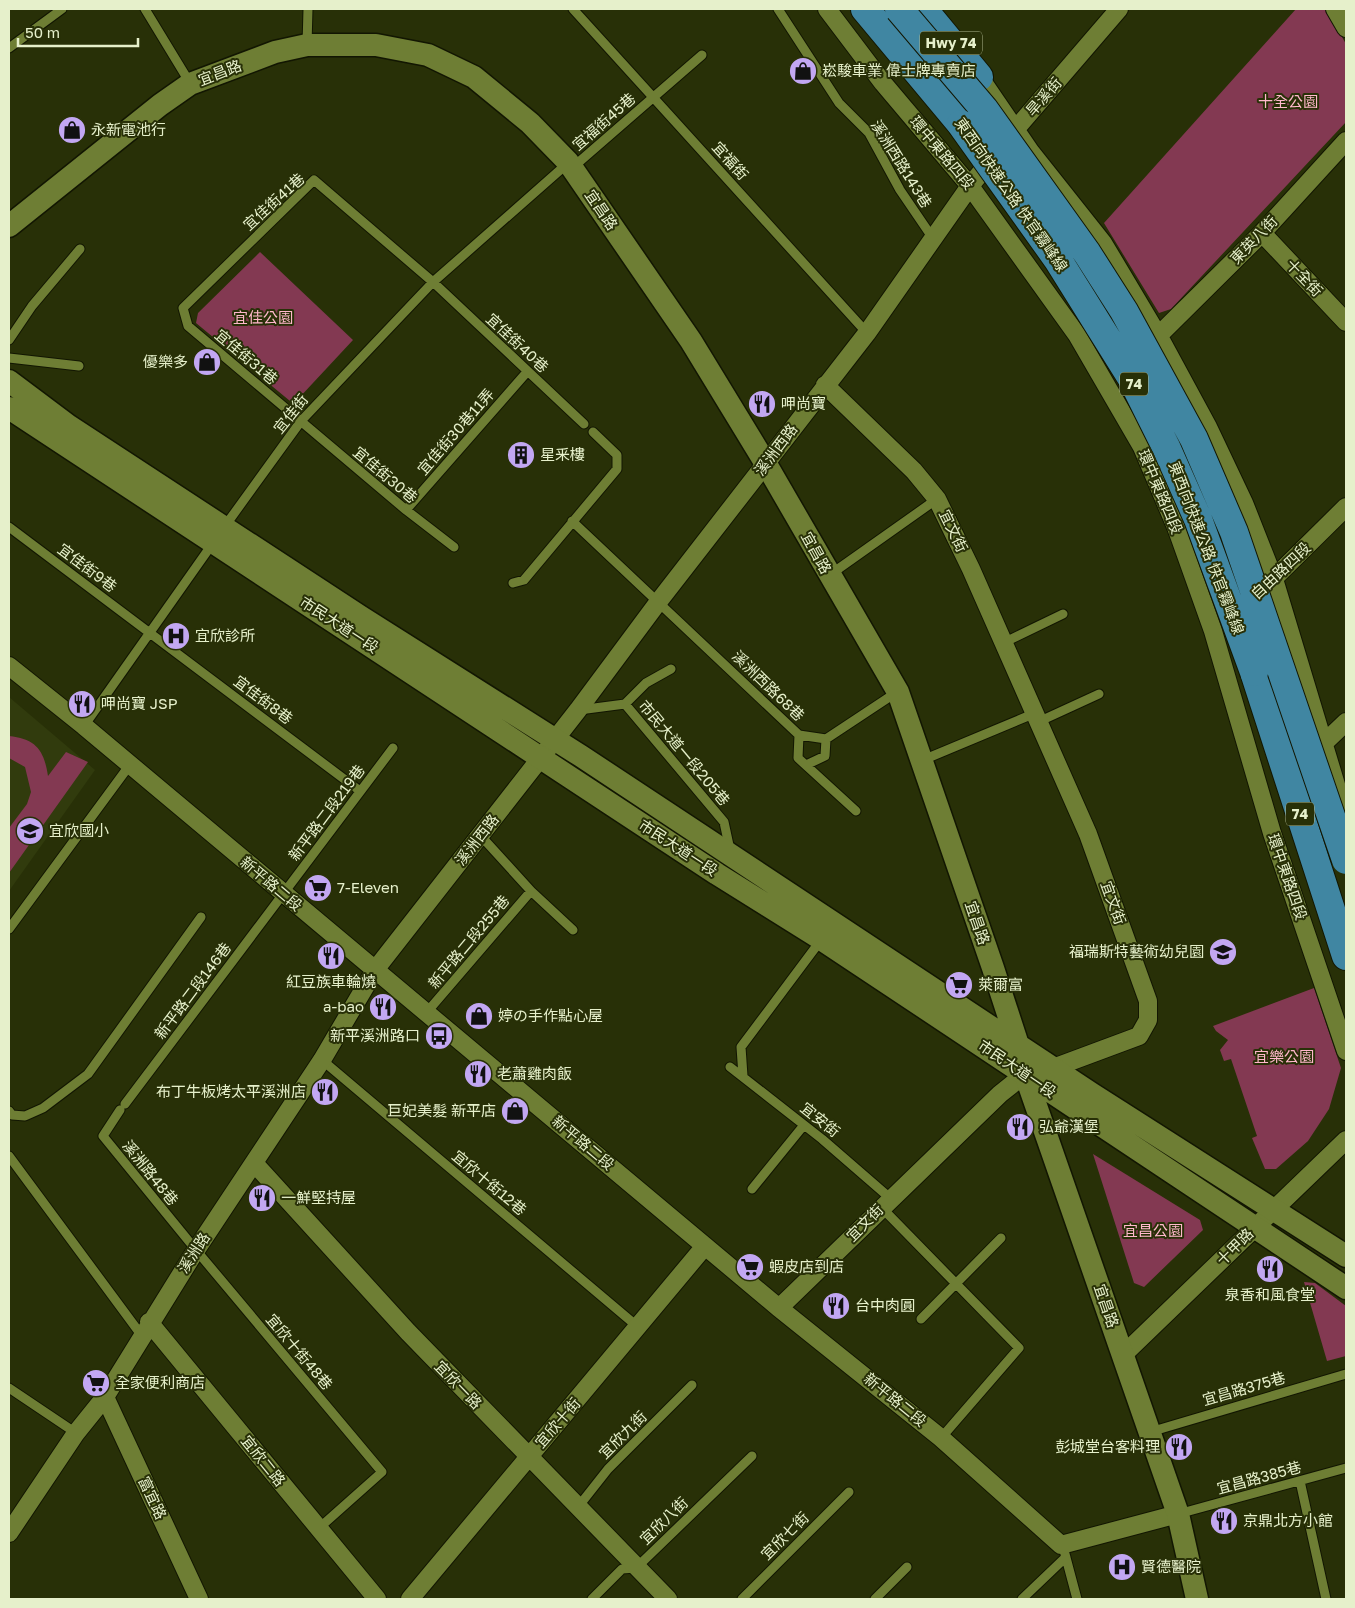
<svg xmlns="http://www.w3.org/2000/svg" width="1355" height="1608" font-family="'Golos Text','Noto Sans TC','Noto Sans JP',sans-serif">
	<rect width="100%" height="100%" fill="#283007"/>
	<path fill="#313b0d" d="M 9,697 L 95,770 L 9,891 Z"/>
	<path fill="#833952" d="M 1296,9 L 1326,9 L 1346,44 L 1346,122 L 1171,309 L 1159,313 L 1104,223 Z
		M 260,252 L 353,340 L 299,398 L 290,401 L 196,323 L 198,313 Z
		M 9,736 C 36,739 44,750 48,776 L 66,752 L 88,762 L 9,873 L 9,828 L 27,804 L 31,792 L 25,767 L 9,758 Z
		M 1314,988 L 1341,1068 L 1329,1109 L 1308,1141 L 1276,1169 L 1265,1169 L 1252,1138 L 1257,1136 L 1231,1059 L 1224,1061 L 1220,1050 L 1228,1040 L 1216,1031 L 1213,1026 Z
		M 1093,1154 L 1200,1220 L 1203,1230 L 1144,1287 L 1134,1283 Z
		M 1304,1282 L 1315,1283 L 1346,1306 L 1346,1356 L 1327,1361 Z"/>
	<g fill="none" stroke-linecap="round" stroke-linejoin="round">
		<defs>
			<path id="service" d="M 145,9 L 190,83
				M 573,9 L 867,333
				M 778,9 L 839,103 L 869,133 L 900,190 L 932,237
				M 307,45 L 308,9
				M 9,48 L 62,9
				M 572,168 L 702,55
				M 9,340 L 32,306 L 80,249
				M 9,358 L 79,366
				M 406,510 L 527,372
				M 572,521 L 799,735 L 826,739 L 897,692
				M 225,526 L 301,421 L 433,282 L 568,163
				M 9,527 L 360,791
				M 454,547 L 406,510 L 188,326 L 183,308 L 314,180 L 433,282 L 584,424
				M 831,574 L 937,499
				M 513,583 L 524,580 L 617,469 L 617,455 L 593,432
				M 1003,643 L 1063,614
				M 625,704 L 724,822 L 730,850
				M 579,710 L 625,704 L 646,683 L 671,669
				M 1038,722 L 1099,694
				M 84,726 L 213,543
				M 799,735 L 798,758 L 856,811
				M 923,760 L 1033,714
				M 806,765 L 825,756 L 826,739
				M 480,835 L 531,891 L 573,930
				M 9,929 L 129,766
				M 427,1012 L 531,891
				M 322,1060 L 638,1327
				M 730,1067 L 822,1139 L 890,1198
				M 743,1076 L 741,1047 L 821,940
				M 125,1104 L 393,748
				M 120,1110 L 103,1136 L 196,1250 L 382,1472 L 319,1528
				M 9,1111 L 12,1115 L 25,1116 L 43,1108 L 88,1074 L 201,917
				M 9,1156 L 142,1336
				M 752,1189 L 804,1125
				M 881,1207 L 1019,1348 L 941,1438
				M 921,1319 L 1001,1238
				M 9,1388 L 76,1433
				M 1150,1432 L 1346,1374
				M 1300,1481 L 1326,1599
				M 578,1507 L 608,1469 L 692,1385
				M 1178,1514 L 1346,1468
				M 1065,1554 L 1077,1599
				M 592,1599 L 622,1569 L 636,1568 L 752,1456
				M 742,1599 L 849,1492
				M 875,1599 L 907,1567
				M 1022,1599 L 1066,1557"/>
			<path id="minor" d="M 827,9 L 883,83 L 970,186 L 1077,335 L 1142,447 L 1176,527 L 1213,631 L 1272,833 L 1346,1051
				M 1335,9 L 1346,28
				M 974,69 L 1030,151 L 1103,243 L 1162,342 L 1208,427 L 1244,503 L 1274,579 L 1346,818
				M 1262,233 L 1346,322
				M 1158,336 L 1262,233 L 1346,141
				M 1266,586 L 1346,507
				M 9,666 L 84,726 L 779,1308 L 941,1438 L 1061,1545 L 1178,1514
				M 1324,743 L 1346,722
				M 255,1164 L 408,1332 L 668,1599
				M 779,1308 L 1000,1094 L 1025,1074 L 1053,1068 L 1139,1036 L 1148,1020 L 1148,1001 L 1088,834 L 971,569 L 937,499 L 914,471 L 825,385
				M 149,1322 L 377,1599
				M 1123,1355 L 1346,1140
				M 105,1397 L 199,1599
				M 9,1533 L 76,1433 L 105,1397 L 196,1250 L 322,1060 L 375,970 L 578,710 L 659,601 L 867,333 L 970,186 L 1015,130 L 1119,9
				M 410,1599 L 705,1246"/>
			<path id="tertiary" d="M 9,226 L 160,105 L 190,84 L 275,52 L 307,45 L 376,45 L 428,55 L 474,77 L 530,123 L 568,162 L 691,341 L 766,464 L 898,692 L 993,968 L 1018,1045 L 1025,1074 L 1178,1514 L 1197,1599
				M 9,381 L 69,426 L 361,617 L 581,756 L 1092,1094 L 1346,1256
				M 9,408 L 717,874 L 821,939 L 1346,1288"/>
			<path id="trunk" d="M 865,9 L 961,124
				M 923,9 L 979,77
				M 1254,672 L 1346,956"/>
		</defs>
		<use href="#service" stroke="#121602" stroke-width="11"/>
		<use href="#minor" stroke="#121602" stroke-width="20"/>
		<use href="#tertiary" stroke="#121602" stroke-width="25"/>
		<use href="#trunk" stroke="#121602" stroke-width="30"/>
		<use href="#service" stroke="#6e7e34" stroke-width="9"/>
		<use href="#minor" stroke="#6e7e34" stroke-width="18"/>
		<use href="#tertiary" stroke="#6e7e34" stroke-width="22"/>
		<use href="#trunk" stroke="#4086a2" stroke-width="28"/>
		<defs>
			<path id="trunk-bridge" d="M 899,9 L 984,109 L 1087,253 L 1124,311 L 1194,439 L 1234,532 L 1346,860
				M 961,124 L 1058,260 L 1131,377 L 1166,447 L 1198,519 L 1254,672"/>
		</defs>
		<use href="#trunk-bridge" stroke="#121602" stroke-width="30" stroke-linecap="butt"/>
		<use href="#trunk-bridge" stroke="#4086a2" stroke-width="28"/>
	</g>
	<defs>
		<symbol id="shop-disc" viewBox="-11 -11 22 22"><circle r="9.5" fill="#c2a7f2" stroke="#283007"/><path d="M-5-2.5h2.3a2.7 3.5 0 0 1 5.4 0H5L5.5 6h-11ZM-1.5-2.5h3a1.5 2.3 0 0 0-3 0Z" fill="#111"/></symbol>
		<symbol id="restaurant-disc" viewBox="-11 -11 22 22"><circle r="9.5" fill="#c2a7f2" stroke="#283007"/><path d="M-5-6h1v4h1v-4h1v4h1v-4h1v5L-1.5 .5V6h-2V.5L-5-1ZM5-6V6H3V1.5H1.5Q1.5-4 5-6Z" fill="#111"/></symbol>
		<symbol id="building-disc" viewBox="-11 -11 22 22"><circle r="9.5" fill="#c2a7f2" stroke="#283007"/><path d="M-4-6H4V6H1V3H-1V6H-4ZM-2.5-4.3h1.7v1.8h-1.7ZM.8-4.3h1.7v1.8H.8ZM-2.5-1h1.7V.8h-1.7ZM.8-1h1.7V.8H.8Z" fill="#111"/></symbol>
		<symbol id="hospital-disc" viewBox="-11 -11 22 22"><circle r="9.5" fill="#c2a7f2" stroke="#283007"/><path d="M-5-5h3v3.5h4V-5h3V5h-3V1.5h-4V5h-3Z" fill="#111"/></symbol>
		<symbol id="school-disc" viewBox="-11 -11 22 22"><circle r="9.5" fill="#c2a7f2" stroke="#283007"/><path d="M0-5L7-2L0 1L-7-2ZM-4 1L0 2.5L4 1V4Q0 6-4 4Z" fill="#111"/></symbol>
		<symbol id="supermarket-disc" viewBox="-11 -11 22 22"><circle r="9.5" fill="#c2a7f2" stroke="#283007"/><path d="M-6-5.5h2.5l.6 2H6L4.5 2H-2.5L-4.4-4H-6ZM-1.5 3.2a1.3 1.3 0 1 0 .1 0ZM3 3.2a1.3 1.3 0 1 0 .1 0Z" fill="#111"/></symbol>
		<symbol id="bus-disc" viewBox="-11 -11 22 22"><circle r="9.5" fill="#c2a7f2" stroke="#283007"/><path d="M-5-6H5V4H4V6H2V4H-2V6H-4V4H-5ZM-3.5-4V0h7V-4ZM-3.5 1.2v1.5H-2V1.2ZM2 1.2v1.5H3.5V1.2Z" fill="#111"/></symbol>
	</defs>
	<g fill-rule="evenodd">
		<use href="#shop-disc" x="787" y="55" width="32" height="32"/>
		<use href="#shop-disc" x="56" y="114" width="32" height="32"/>
		<use href="#shop-disc" x="191" y="346" width="32" height="32"/>
		<use href="#restaurant-disc" x="746" y="388" width="32" height="32"/>
		<use href="#building-disc" x="505" y="439" width="32" height="32"/>
		<use href="#hospital-disc" x="160" y="620" width="32" height="32"/>
		<use href="#restaurant-disc" x="66" y="688" width="32" height="32"/>
		<use href="#school-disc" x="14" y="815" width="32" height="32"/>
		<use href="#supermarket-disc" x="302" y="872" width="32" height="32"/>
		<use href="#school-disc" x="1207" y="936" width="32" height="32"/>
		<use href="#restaurant-disc" x="315" y="940" width="32" height="32"/>
		<use href="#supermarket-disc" x="943" y="969" width="32" height="32"/>
		<use href="#restaurant-disc" x="367" y="991" width="32" height="32"/>
		<use href="#shop-disc" x="463" y="1000" width="32" height="32"/>
		<use href="#bus-disc" x="423" y="1020" width="32" height="32"/>
		<use href="#restaurant-disc" x="462" y="1058" width="32" height="32"/>
		<use href="#restaurant-disc" x="309" y="1076" width="32" height="32"/>
		<use href="#shop-disc" x="499" y="1095" width="32" height="32"/>
		<use href="#restaurant-disc" x="1004" y="1111" width="32" height="32"/>
		<use href="#restaurant-disc" x="246" y="1182" width="32" height="32"/>
		<use href="#supermarket-disc" x="734" y="1251" width="32" height="32"/>
		<use href="#restaurant-disc" x="1254" y="1253" width="32" height="32"/>
		<use href="#restaurant-disc" x="820" y="1290" width="32" height="32"/>
		<use href="#supermarket-disc" x="80" y="1367" width="32" height="32"/>
		<use href="#restaurant-disc" x="1163" y="1431" width="32" height="32"/>
		<use href="#restaurant-disc" x="1208" y="1505" width="32" height="32"/>
		<use href="#hospital-disc" x="1106" y="1551" width="32" height="32"/>
	</g>
	<g text-anchor="middle" stroke-width="4" stroke-linejoin="round" paint-order="stroke">
		<g fill="#283007" stroke="#adb690" stroke-width="1">
			<rect x="920" y="31.5" width="62" height="23" rx="4"/>
			<rect x="1120" y="372.5" width="28" height="23" rx="4"/>
			<rect x="1286" y="802.5" width="28" height="23" rx="4"/>
		</g>
		<g font-size="14" font-weight="bold" fill="#e6f0cb">
			<text x="951" y="48">Hwy 74</text>
			<text x="1134" y="389">74</text>
			<text x="1300" y="819">74</text>
		</g>
		<g font-size="15" fill="#e6f0cb" stroke="#283007" text-anchor="start">
			<text x="822" y="76">崧駿車業 偉士牌專賣店</text>
			<text x="91" y="135">永新電池行</text>
			<text x="188" y="367" text-anchor="end">優樂多</text>
			<text x="781" y="409">呷尚寶</text>
			<text x="540" y="460">星釆樓</text>
			<text x="195" y="641">宜欣診所</text>
			<text x="101" y="709">呷尚寶 JSP</text>
			<text x="49" y="836">宜欣國小</text>
			<text x="337" y="893">7-Eleven</text>
			<text x="1204" y="957" text-anchor="end">福瑞斯特藝術幼兒園</text>
			<text x="331" y="987" text-anchor="middle">紅豆族車輪燒</text>
			<text x="978" y="990">萊爾富</text>
			<text x="364" y="1012" text-anchor="end">a-bao</text>
			<text x="498" y="1021">婷の手作點心屋</text>
			<text x="420" y="1041" text-anchor="end">新平溪洲路口</text>
			<text x="497" y="1079">老蕭雞肉飯</text>
			<text x="306" y="1097" text-anchor="end">布丁牛板烤太平溪洲店</text>
			<text x="496" y="1116" text-anchor="end">巨妃美髮 新平店</text>
			<text x="1039" y="1132">弘爺漢堡</text>
			<text x="281" y="1203">一鮮堅持屋</text>
			<text x="769" y="1272">蝦皮店到店</text>
			<text x="1270" y="1300" text-anchor="middle">泉香和風食堂</text>
			<text x="855" y="1311">台中肉圓</text>
			<text x="115" y="1388">全家便利商店</text>
			<text x="1160" y="1452" text-anchor="end">彭城堂台客料理</text>
			<text x="1243" y="1526">京鼎北方小館</text>
			<text x="1141" y="1572">賢德醫院</text>
		</g>
		<g font-size="15" fill="#e6f0cb" stroke="#283007">
			<text transform="translate(220 73) rotate(-21)" y="5">宜昌路</text>
			<text transform="translate(1044 97) rotate(-49)" y="5">旱溪街</text>
			<text transform="translate(604 122) rotate(-41)" y="5">宜福街45巷</text>
			<text transform="translate(942 153) rotate(50)" y="5">環中東路四段</text>
			<text transform="translate(730 161) rotate(48)" y="5">宜福街</text>
			<text transform="translate(901 164) rotate(58)" y="5">溪洲西路143巷</text>
			<text transform="translate(1011 195) rotate(55)" y="5">東西向快速公路 快官霧峰線</text>
			<text transform="translate(274 202) rotate(-42)" y="5">宜佳街41巷</text>
			<text transform="translate(601 210) rotate(56)" y="5">宜昌路</text>
			<text transform="translate(1254 240) rotate(-46)" y="5">東英八街</text>
			<text transform="translate(1304 278) rotate(46)" y="5">十全街</text>
			<text transform="translate(517 343) rotate(43)" y="5">宜佳街40巷</text>
			<text transform="translate(246 357) rotate(40)" y="5">宜佳街31巷</text>
			<text transform="translate(291 414) rotate(-51)" y="5">宜佳街</text>
			<text transform="translate(456 432) rotate(-49)" y="5">宜佳街30巷11弄</text>
			<text transform="translate(776 450) rotate(-53)" y="5">溪洲西路</text>
			<text transform="translate(385 475) rotate(40)" y="5">宜佳街30巷</text>
			<text transform="translate(1160 492) rotate(67)" y="5">環中東路四段</text>
			<text transform="translate(953 531) rotate(64)" y="5">宜文街</text>
			<text transform="translate(1206 548) rotate(69)" y="5">東西向快速公路 快官霧峰線</text>
			<text transform="translate(816 553) rotate(61)" y="5">宜昌路</text>
			<text transform="translate(87 568) rotate(37)" y="5">宜佳街9巷</text>
			<text transform="translate(1281 571) rotate(-43)" y="5">自由路四段</text>
			<text transform="translate(339 625) rotate(33)" y="5">市民大道一段</text>
			<text transform="translate(768 686) rotate(44)" y="5">溪洲西路68巷</text>
			<text transform="translate(263 700) rotate(37)" y="5">宜佳街8巷</text>
			<text transform="translate(684 753) rotate(50)" y="5">市民大道一段205巷</text>
			<text transform="translate(327 813) rotate(-53)" y="5">新平路二段219巷</text>
			<text transform="translate(477 840) rotate(-52)" y="5">溪洲西路</text>
			<text transform="translate(678 848) rotate(33)" y="5">市民大道一段</text>
			<text transform="translate(1287 877) rotate(71)" y="5">環中東路四段</text>
			<text transform="translate(271 884) rotate(40)" y="5">新平路二段</text>
			<text transform="translate(1113 903) rotate(70)" y="5">宜文街</text>
			<text transform="translate(977 923) rotate(71)" y="5">宜昌路</text>
			<text transform="translate(469 942) rotate(-50)" y="5">新平路二段255巷</text>
			<text transform="translate(193 991) rotate(-53)" y="5">新平路二段146巷</text>
			<text transform="translate(1017 1069) rotate(34)" y="5">市民大道一段</text>
			<text transform="translate(820 1120) rotate(39)" y="5">宜安街</text>
			<text transform="translate(583 1143) rotate(40)" y="5">新平路二段</text>
			<text transform="translate(150 1173) rotate(51)" y="5">溪洲路48巷</text>
			<text transform="translate(489 1183) rotate(40)" y="5">宜欣十街12巷</text>
			<text transform="translate(865 1223) rotate(-45)" y="5">宜文街</text>
			<text transform="translate(1235 1247) rotate(-45)" y="5">十甲路</text>
			<text transform="translate(194 1253) rotate(-57)" y="5">溪洲路</text>
			<text transform="translate(1106 1306) rotate(71)" y="5">宜昌路</text>
			<text transform="translate(299 1352) rotate(50)" y="5">宜欣十街48巷</text>
			<text transform="translate(458 1385) rotate(46)" y="5">宜欣一路</text>
			<text transform="translate(1244 1389) rotate(-16)" y="5">宜昌路375巷</text>
			<text transform="translate(895 1400) rotate(39)" y="5">新平路二段</text>
			<text transform="translate(558 1423) rotate(-49)" y="5">宜欣十街</text>
			<text transform="translate(623 1435) rotate(-45)" y="5">宜欣九街</text>
			<text transform="translate(263 1461) rotate(51)" y="5">宜欣二路</text>
			<text transform="translate(1259 1478) rotate(-15)" y="5">宜昌路385巷</text>
			<text transform="translate(152 1498) rotate(65)" y="5">富宜路</text>
			<text transform="translate(664 1521) rotate(-44)" y="5">宜欣八街</text>
			<text transform="translate(785 1536) rotate(-45)" y="5">宜欣七街</text>
		</g>
		<g font-size="15" fill="#ffb8cc" stroke="#283007">
			<text x="1288" y="107">十全公園</text>
			<text x="263" y="323">宜佳公園</text>
			<text x="1284" y="1062">宜樂公園</text>
			<text x="1153" y="1236">宜昌公園</text>
		</g>
	</g>
	<rect width="1355" height="1608" fill="none" stroke="#e6f0cb" stroke-width="20"/>
	<path d="M18 38v8h120v-8" fill="none" stroke="#e6f0cb" stroke-width="2.5"/>
	<text x="25" y="38" font-size="15" fill="#e6f0cb" stroke="#283007" stroke-width="4" paint-order="stroke">50 m</text>
</svg>
